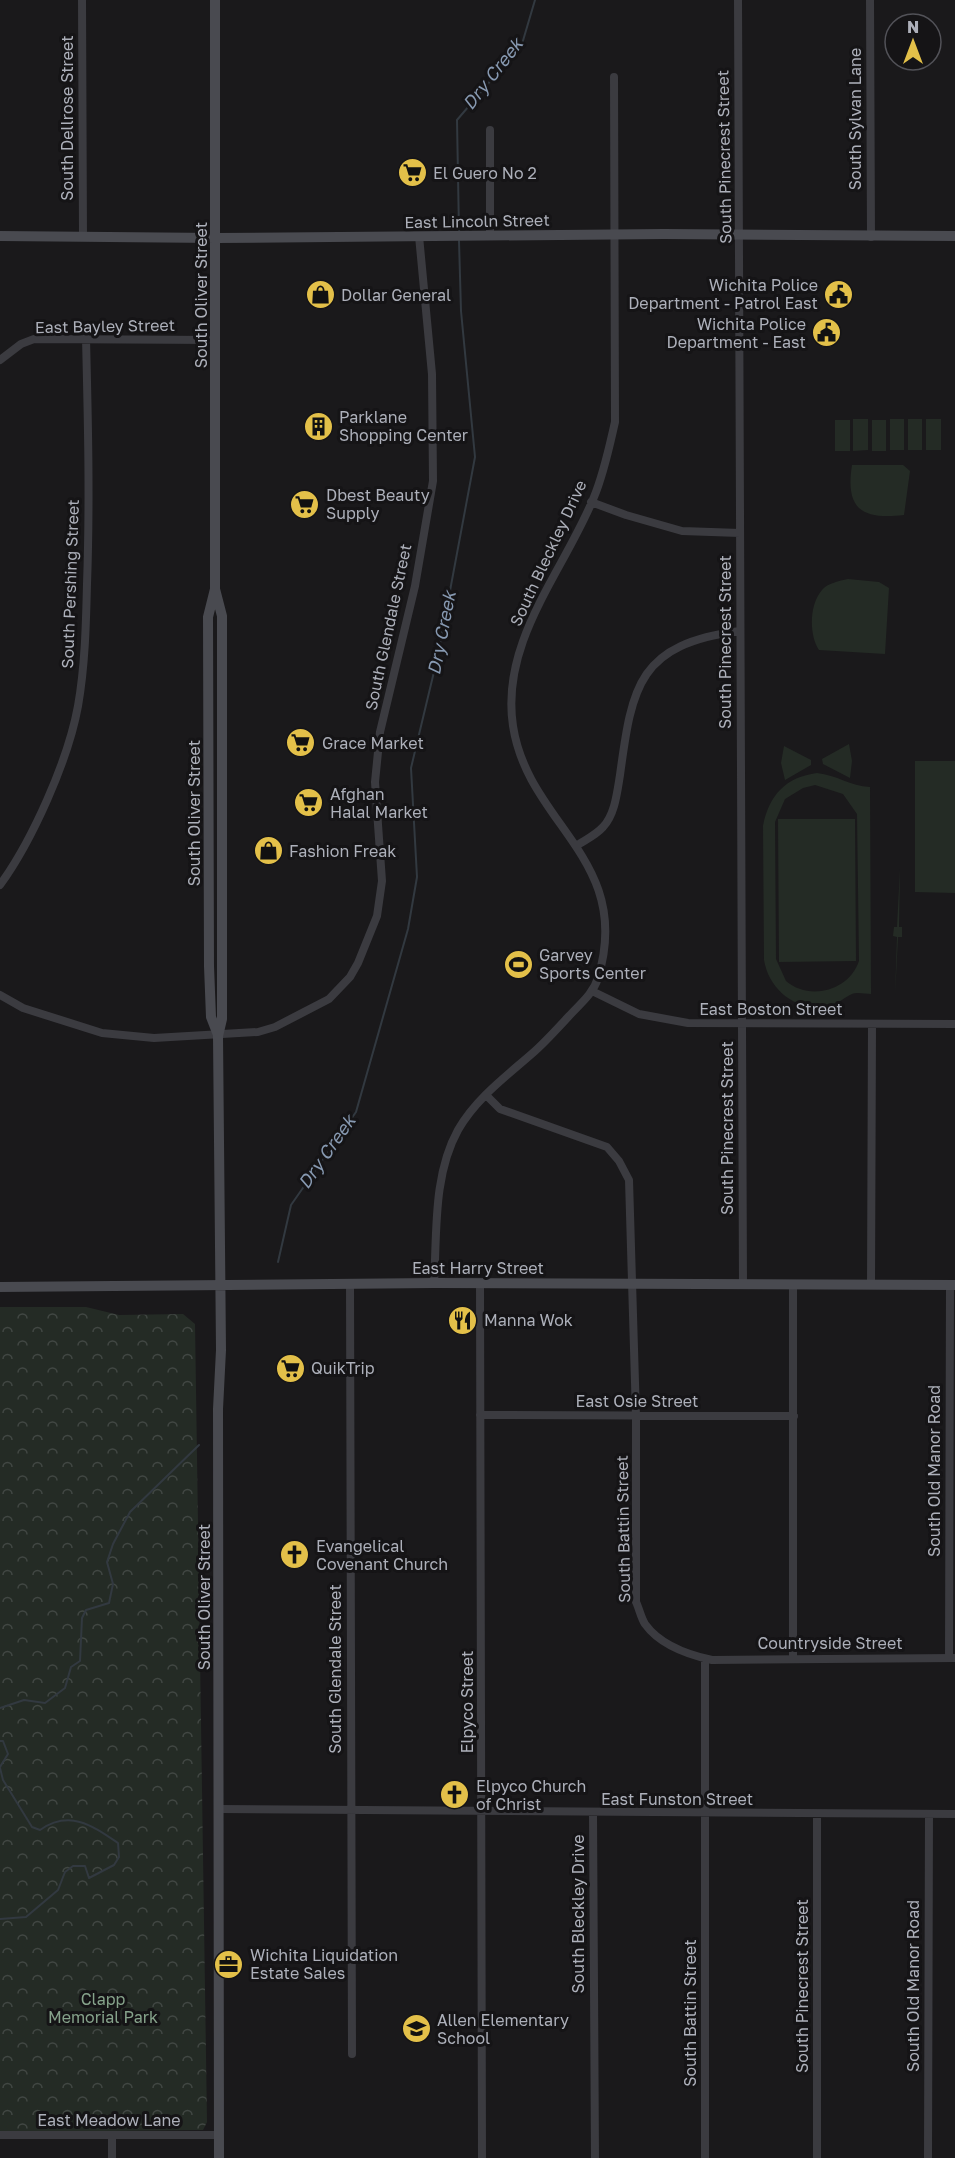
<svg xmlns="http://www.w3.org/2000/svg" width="955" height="2158" font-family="'Golos Text',sans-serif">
	<defs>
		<pattern id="park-crowns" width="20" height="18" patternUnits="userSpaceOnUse" patternTransform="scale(1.5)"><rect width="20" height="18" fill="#242b25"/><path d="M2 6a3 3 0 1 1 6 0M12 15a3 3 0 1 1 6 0" fill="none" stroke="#414743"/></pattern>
	</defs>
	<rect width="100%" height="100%" fill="#1a191b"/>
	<path fill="url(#park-crowns)" d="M 0,1307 L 86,1307 L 119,1315 L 183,1314 L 195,1324 L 207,2122 L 203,2130 L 0,2132 Z"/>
	<path fill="#242b25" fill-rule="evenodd" d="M 853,419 L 868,419 L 868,450 L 853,451 Z
		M 890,419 L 904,419 L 904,450 L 890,450 Z
		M 908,419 L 922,419 L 922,450 L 908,450 Z
		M 926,419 L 941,419 L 941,450 L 926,450 Z
		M 835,420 L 850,420 L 850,451 L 835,451 Z
		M 872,420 L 886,420 L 886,451 L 872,451 Z
		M 852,465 L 903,465 L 910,471 L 904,515 C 862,520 845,509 852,465 Z
		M 848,579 L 879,582 L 889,588 L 885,654 L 819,650 C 809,635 809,605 822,590 C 828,583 839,581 848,579 Z
		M 849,744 L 852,761 L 850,778 L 823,764 L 822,759 Z
		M 784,746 L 811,760 L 811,765 L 785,780 L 781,763 Z
		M 915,761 L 955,761 L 955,893 L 915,892 Z
		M 817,773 C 837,775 850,786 870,787 L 871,994 C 866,994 857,992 852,994 C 845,997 839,1003 831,1005 C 799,1014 769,991 764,960 L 763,826 C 769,795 786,777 817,773 ZM 815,785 L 843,794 L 857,814 L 859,961 C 849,991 809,1001 786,981 L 776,959 L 775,822 L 785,799 L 803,788 Z
		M 778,819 L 855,819 L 856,961 L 779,962 Z
		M 900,869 L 899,927 L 902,927 L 902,937 L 898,937 L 895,996 L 897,937 L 893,936 L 894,927 L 897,927 Z"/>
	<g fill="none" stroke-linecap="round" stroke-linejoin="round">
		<path stroke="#323940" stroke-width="2" d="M 459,232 L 457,120 L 522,44 L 535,0
			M 278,1262 L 291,1205 L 356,1112 L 408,929 L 417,877 L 411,768 L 438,655 L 475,457 L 461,311 L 459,241
			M 0,1708 L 24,1700 L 45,1703 L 65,1688 L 71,1667 L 80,1661 L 82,1618 L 86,1610 L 109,1603 L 113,1584 L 107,1562 L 113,1544 L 130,1512 L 199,1445
			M 0,1741 L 3,1741 L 8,1754 L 0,1767
			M 0,1768 L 3,1780 L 32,1827 L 40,1830 C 70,1809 93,1826 118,1843 L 119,1857 L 114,1865 L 89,1878 L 85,1866 L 73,1866 L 65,1872 L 58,1890 L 26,1917 L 0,1919"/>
		<path stroke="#3b3b40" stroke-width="8" d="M 82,0 L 83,237
			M 738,0 L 743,1285
			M 870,0 L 871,237
			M 490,235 L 490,130
			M 0,360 L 21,344 L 34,339 L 216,340
			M 591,502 L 626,515 L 682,531 L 740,533
			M 576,846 C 585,840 596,835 603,827 C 615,814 617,793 620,775 C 632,685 639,644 740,631
			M 0,885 C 32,841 68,761 78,706 C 85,666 86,625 87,584 C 90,502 88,420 86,338
			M 592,991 L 639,1014 L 688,1023 L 955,1024
			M 0,995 L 23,1008 L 102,1033 L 154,1038 L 258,1032 L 275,1027 L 329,999 L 350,977 L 358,963 L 377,916 L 382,881 L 375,782 L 380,732 L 415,586 L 433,481 L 432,374 L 419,236
			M 486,1095 L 500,1109 L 607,1147 L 619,1161 L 629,1180 L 636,1416 L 636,1602 C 639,1608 641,1618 645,1624 C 660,1645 689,1655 712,1660 L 955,1658
			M 350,1283 L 352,2054
			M 434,1283 C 437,1233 433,1175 458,1130 C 476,1098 508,1075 535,1051 C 547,1040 558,1028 569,1016 C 580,1004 593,994 598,978 C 634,859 528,825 513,726 C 500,641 564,571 594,497 C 604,473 609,448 615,422 L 614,77
			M 480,1283 L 482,2158
			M 793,1285 L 793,1658
			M 871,1285 L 872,1025
			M 480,1415 L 794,1416
			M 949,1658 L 950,1285
			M 705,1659 L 705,2158
			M 219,1809 L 955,1814
			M 593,1813 L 595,2158
			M 0,2135 L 219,2135
			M 112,2135 L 112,2158
			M 817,2158 L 817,1814
			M 928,2158 L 929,1814"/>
		<path stroke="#494a50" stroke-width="10" d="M 215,0 L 215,589 L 208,617 L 209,966 L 211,1017 L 218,1035
			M 0,236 L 216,238 L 664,234 L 955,236
			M 215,589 L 222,616 L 222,1019 L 218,1036 L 221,1350 L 218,1409 L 219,2158
			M 0,1287 L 434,1283 L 955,1285"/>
	</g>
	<defs>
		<symbol id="supermarket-disc" viewBox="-11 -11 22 22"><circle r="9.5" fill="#e3c049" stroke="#151416"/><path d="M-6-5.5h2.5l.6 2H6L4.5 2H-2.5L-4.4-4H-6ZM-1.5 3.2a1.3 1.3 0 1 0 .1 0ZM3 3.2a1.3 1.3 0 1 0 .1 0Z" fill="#111"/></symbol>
		<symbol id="civic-disc" viewBox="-11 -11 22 22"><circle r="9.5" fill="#e3c049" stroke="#151416"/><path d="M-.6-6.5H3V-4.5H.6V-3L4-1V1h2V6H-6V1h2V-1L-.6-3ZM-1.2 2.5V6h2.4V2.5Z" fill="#111"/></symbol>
		<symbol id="shop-disc" viewBox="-11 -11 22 22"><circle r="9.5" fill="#e3c049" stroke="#151416"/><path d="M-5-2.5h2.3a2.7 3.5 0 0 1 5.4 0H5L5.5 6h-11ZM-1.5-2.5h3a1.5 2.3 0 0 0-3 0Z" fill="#111"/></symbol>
		<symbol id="building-disc" viewBox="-11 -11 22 22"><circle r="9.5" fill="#e3c049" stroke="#151416"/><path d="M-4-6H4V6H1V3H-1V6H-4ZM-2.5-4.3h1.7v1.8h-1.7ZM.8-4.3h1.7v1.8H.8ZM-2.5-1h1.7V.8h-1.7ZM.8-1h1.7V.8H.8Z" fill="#111"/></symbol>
		<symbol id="stadium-disc" viewBox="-11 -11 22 22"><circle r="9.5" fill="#e3c049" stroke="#151416"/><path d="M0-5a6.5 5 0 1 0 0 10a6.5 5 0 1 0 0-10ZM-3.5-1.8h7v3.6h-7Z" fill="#111"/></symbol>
		<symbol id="restaurant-disc" viewBox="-11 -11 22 22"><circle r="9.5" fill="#e3c049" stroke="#151416"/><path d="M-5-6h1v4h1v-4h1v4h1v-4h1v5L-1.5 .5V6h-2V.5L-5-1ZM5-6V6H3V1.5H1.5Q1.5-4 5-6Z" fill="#111"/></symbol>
		<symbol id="church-disc" viewBox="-11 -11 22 22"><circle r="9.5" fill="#e3c049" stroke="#151416"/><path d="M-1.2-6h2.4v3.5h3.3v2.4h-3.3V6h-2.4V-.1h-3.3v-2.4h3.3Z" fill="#111"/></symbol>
		<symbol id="office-disc" viewBox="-11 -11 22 22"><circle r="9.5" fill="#e3c049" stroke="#151416"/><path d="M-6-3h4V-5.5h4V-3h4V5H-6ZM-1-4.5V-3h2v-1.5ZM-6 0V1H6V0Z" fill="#111"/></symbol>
		<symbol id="school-disc" viewBox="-11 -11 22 22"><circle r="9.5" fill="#e3c049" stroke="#151416"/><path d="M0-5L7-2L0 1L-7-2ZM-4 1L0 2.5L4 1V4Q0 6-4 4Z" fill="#111"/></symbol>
	</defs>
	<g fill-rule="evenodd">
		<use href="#supermarket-disc" x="396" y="156" width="33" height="33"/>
		<use href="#civic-disc" x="822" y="278" width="33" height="33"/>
		<use href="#shop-disc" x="304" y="278" width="33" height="33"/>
		<use href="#civic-disc" x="810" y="316" width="33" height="33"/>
		<use href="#building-disc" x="302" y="410" width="33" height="33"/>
		<use href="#supermarket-disc" x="288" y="488" width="33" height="33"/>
		<use href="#supermarket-disc" x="284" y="726" width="33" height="33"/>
		<use href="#supermarket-disc" x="292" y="786" width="33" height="33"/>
		<use href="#shop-disc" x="252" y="834" width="33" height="33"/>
		<use href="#stadium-disc" x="502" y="948" width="33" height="33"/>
		<use href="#restaurant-disc" x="446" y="1304" width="33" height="33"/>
		<use href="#supermarket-disc" x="274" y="1352" width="33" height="33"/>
		<use href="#church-disc" x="278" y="1538" width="33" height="33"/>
		<use href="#church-disc" x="438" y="1778" width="33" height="33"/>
		<use href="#office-disc" x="212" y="1948" width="33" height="33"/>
		<use href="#school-disc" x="400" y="2012" width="33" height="33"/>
	</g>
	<g text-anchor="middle" stroke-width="6" stroke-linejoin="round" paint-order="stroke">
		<g font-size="16" fill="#adb0ba" stroke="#151416">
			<text transform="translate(67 118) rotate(-90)" y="6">South Dellrose Street</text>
			<text transform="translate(855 119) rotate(-90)" y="6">South Sylvan Lane</text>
			<text transform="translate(724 157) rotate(-91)" y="6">South Pinecrest Street</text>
			<text transform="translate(477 221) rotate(-1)" y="6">East Lincoln Street</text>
			<text transform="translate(201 295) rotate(-90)" y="6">South Oliver Street</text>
			<text transform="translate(105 326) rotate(-1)" y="6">East Bayley Street</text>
			<text transform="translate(548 553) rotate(-65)" y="6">South Bleckley Drive</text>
			<text transform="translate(70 584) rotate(-88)" y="6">South Pershing Street</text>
			<text transform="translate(388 627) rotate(-78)" y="6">South Glendale Street</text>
			<text transform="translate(725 642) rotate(-90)" y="6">South Pinecrest Street</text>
			<text transform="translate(194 813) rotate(-90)" y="6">South Oliver Street</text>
			<text x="771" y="1015">East Boston Street</text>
			<text transform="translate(727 1128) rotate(-90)" y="6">South Pinecrest Street</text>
			<text x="478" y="1274">East Harry Street</text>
			<text x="637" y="1407">East Osie Street</text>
			<text transform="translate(934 1471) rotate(-90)" y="6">South Old Manor Road</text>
			<text transform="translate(623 1529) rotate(-91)" y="6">South Battin Street</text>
			<text transform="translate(204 1597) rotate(-90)" y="6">South Oliver Street</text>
			<text x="830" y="1649">Countryside Street</text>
			<text transform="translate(335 1669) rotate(-90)" y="6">South Glendale Street</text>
			<text transform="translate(467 1702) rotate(-90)" y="6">Elpyco Street</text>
			<text x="677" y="1805">East Funston Street</text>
			<text transform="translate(578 1914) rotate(-90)" y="6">South Bleckley Drive</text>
			<text transform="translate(802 1986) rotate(-90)" y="6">South Pinecrest Street</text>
			<text transform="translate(913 1986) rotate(-90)" y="6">South Old Manor Road</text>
			<text transform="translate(690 2013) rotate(-90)" y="6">South Battin Street</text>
			<text x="109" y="2126">East Meadow Lane</text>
		</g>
		<g font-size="16" fill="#adb0ba" stroke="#151416" text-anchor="start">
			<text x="433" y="179">El Guero No 2</text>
			<text x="818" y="291" text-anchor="end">Wichita Police<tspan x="818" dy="18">Department - Patrol East</tspan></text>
			<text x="341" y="301">Dollar General</text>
			<text x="806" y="330" text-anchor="end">Wichita Police<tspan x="806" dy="18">Department - East</tspan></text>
			<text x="339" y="423">Parklane<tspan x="339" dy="18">Shopping Center</tspan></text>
			<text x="326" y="501">Dbest Beauty<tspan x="326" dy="18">Supply</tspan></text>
			<text x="322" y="749">Grace Market</text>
			<text x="330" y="800">Afghan<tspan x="330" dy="18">Halal Market</tspan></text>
			<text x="289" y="857">Fashion Freak</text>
			<text x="539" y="961">Garvey<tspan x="539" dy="18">Sports Center</tspan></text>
			<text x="484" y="1326">Manna Wok</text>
			<text x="311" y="1374">QuikTrip</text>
			<text x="316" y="1552">Evangelical<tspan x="316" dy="18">Covenant Church</tspan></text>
			<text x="476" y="1792">Elpyco Church<tspan x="476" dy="18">of Christ</tspan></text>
			<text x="250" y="1961">Wichita Liquidation<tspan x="250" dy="18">Estate Sales</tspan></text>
			<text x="437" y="2026">Allen Elementary<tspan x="437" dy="18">School</tspan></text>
		</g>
		<g font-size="16" fill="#86a38b" stroke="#151416">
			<text x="103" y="2005">Clapp<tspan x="103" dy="18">Memorial Park</tspan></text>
		</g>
		<g font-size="18" font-style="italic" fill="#8799b1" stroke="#151416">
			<text transform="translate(493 74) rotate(-52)" y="6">Dry Creek</text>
			<text transform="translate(442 633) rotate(-79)" y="6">Dry Creek</text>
			<text transform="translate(327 1152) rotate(-55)" y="6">Dry Creek</text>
		</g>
	</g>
	<g transform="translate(913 42)"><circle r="28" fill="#151416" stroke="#525258" stroke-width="1.5"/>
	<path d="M0-4.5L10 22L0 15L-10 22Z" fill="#e3c049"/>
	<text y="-9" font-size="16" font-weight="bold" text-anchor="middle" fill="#adb0ba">N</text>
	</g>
</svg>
